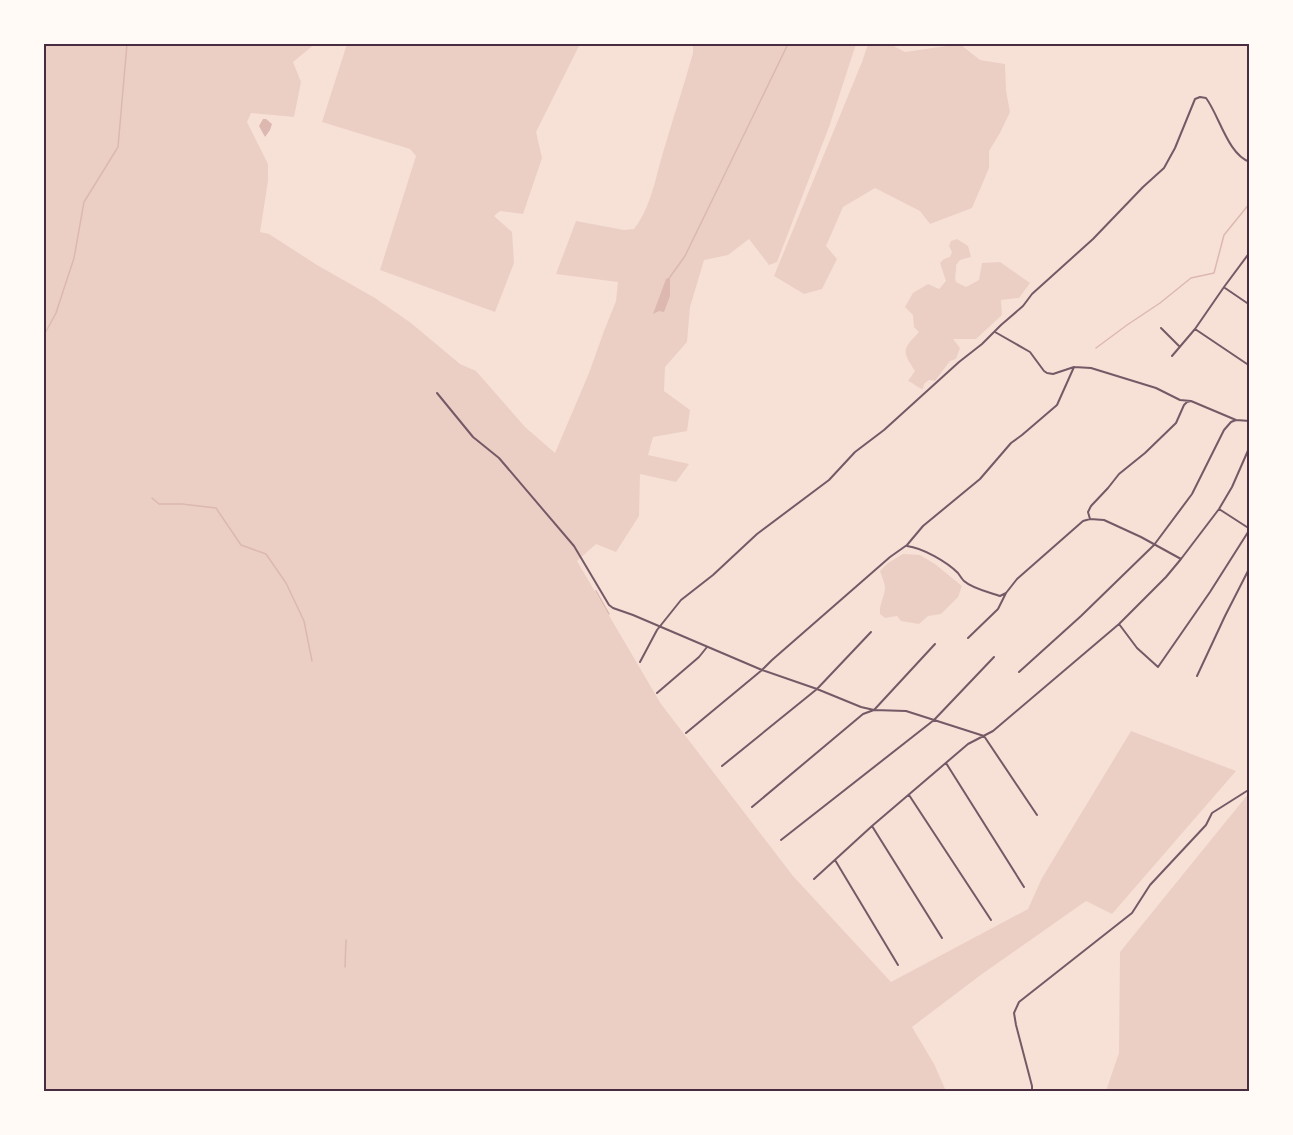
<svg xmlns="http://www.w3.org/2000/svg" width="1293" height="1135" font-family="Commissioner,sans-serif">
	<rect width="100%" height="100%" fill="#f7e1d7"/>
	<path fill="#ebcfc5" d="M 44,44 L 315,44 L 293,62 L 301,82 L 294,117 L 251,113 L 247,122 L 268,164 L 268,181 L 260,232 L 269,234 L 317,265 L 375,298 L 411,323 L 460,364 L 476,371 L 525,427 L 555,453 L 589,373 L 604,331 L 616,301 L 618,282 L 556,274 L 576,221 L 624,230 L 634,229 C 652,206 656,174 665,146 C 674,115 684,85 693,53 L 693,44 L 856,44 L 829,127 L 777,262 L 769,265 L 749,239 L 728,255 L 704,260 L 690,307 L 687,342 L 665,367 L 664,391 L 690,410 L 687,431 L 653,437 L 648,455 L 689,464 L 676,482 L 640,474 L 639,516 L 616,552 L 596,544 L 577,561 L 661,704 L 793,876 L 891,982 L 1028,909 L 1042,878 L 1131,731 L 1236,771 L 1112,914 L 1086,901 L 982,974 L 912,1027 L 934,1064 L 946,1091 L 44,1091 Z
		M 347,44 L 580,44 L 536,132 L 542,158 L 523,214 L 500,211 L 494,216 L 512,232 L 514,263 L 495,312 L 380,270 L 416,156 L 410,149 L 322,122 Z
		M 868,44 L 892,44 L 892,45 L 905,52 L 960,44 L 980,60 L 1005,64 L 1006,91 L 1010,112 L 1000,133 L 989,151 L 989,168 L 972,208 L 930,224 L 920,211 L 875,188 L 843,207 L 826,246 L 837,259 L 822,289 L 804,294 L 774,276 L 862,62 Z
		M 957,239 L 968,246 L 971,257 L 960,260 L 956,265 C 957,271 954,276 956,282 L 966,287 L 979,280 L 982,263 L 1000,262 L 1030,283 L 1019,298 L 1001,300 L 1002,315 L 976,339 L 953,339 L 960,348 L 956,359 L 950,361 L 935,381 L 929,380 L 924,384 L 923,389 C 917,388 914,383 908,381 L 915,371 C 901,350 903,349 919,332 L 914,327 L 913,315 L 905,307 L 913,293 L 928,284 L 939,289 L 946,281 L 940,263 L 944,259 L 950,257 L 952,252 L 949,246 L 951,241 Z
		M 903,554 L 920,555 L 935,564 L 962,586 L 958,597 L 941,614 L 928,616 L 919,624 L 901,621 L 897,616 L 885,618 L 880,614 C 879,604 885,596 885,587 C 884,582 882,576 880,571 L 888,563 Z
		M 1249,793 L 1249,1091 L 1106,1091 L 1119,1053 L 1120,952 Z"/>
	<path fill="#dcb8b0" d="M 263,119 L 266,119 L 272,124 L 270,130 L 265,137 L 259,126 Z
		M 670,277 L 670,296 L 664,312 L 659,311 L 653,314 L 666,279 Z"/>
	<g fill="none" stroke-linecap="round" stroke-linejoin="round">
		<path stroke="#dcb8b0" stroke-width="1.5" d="M 670,277 L 685,256 L 788,44
			M 44,335 L 56,313 L 74,258 L 84,202 L 118,147 L 127,44
			M 1096,348 L 1127,325 L 1160,303 L 1191,278 L 1214,273 L 1224,235 L 1250,203
			M 152,498 L 159,504 L 182,504 L 216,508 L 241,545 L 266,554 L 286,583 L 304,621 L 312,661
			M 596,591 L 609,614
			M 345,967 L 346,940"/>
		<path stroke="#755966" stroke-width="2" d="M 1225,288 L 1250,305
			M 1161,328 L 1179,346
			M 1195,329 L 1250,366
			M 995,332 L 1030,352 L 1044,371 L 1047,373 L 1053,374 L 1074,367 L 1091,368 L 1156,388 L 1180,400 L 1191,401 L 1236,420 L 1250,421
			M 1172,356 L 1195,329 L 1224,287 L 1250,252
			M 437,393 L 473,437 L 499,458 L 574,546 L 609,605 L 613,608 L 633,615 L 762,670 L 817,689 L 861,707 L 874,710 L 906,711 L 984,736 L 1037,815
			M 1219,509 L 1250,529
			M 1090,519 L 1104,520 L 1141,537 L 1181,559
			M 907,546 C 923,548 947,562 958,573 C 960,576 962,579 964,581 C 973,589 989,592 1000,596 L 1006,593
			M 1119,624 L 1137,648 L 1158,667 L 1210,592 L 1250,529
			M 968,638 L 998,609 L 1006,593 L 1017,579 L 1083,521 L 1090,519 L 1088,512 L 1091,506 L 1108,488 L 1119,474 L 1145,453 L 1176,423 L 1184,405 L 1187,402 L 1191,401
			M 640,662 L 657,630 L 681,600 L 713,575 L 757,534 L 829,480 L 855,452 L 884,430 L 959,362 L 982,344 L 1001,325 L 1023,306 L 1032,294 L 1093,239 L 1143,187 L 1164,168 L 1175,148 L 1195,99 L 1200,97 L 1206,98 C 1219,115 1228,155 1250,162
			M 1019,672 L 1081,616 L 1154,545 L 1192,494 L 1224,430 L 1231,422 L 1236,420
			M 1197,676 L 1225,616 L 1250,567
			M 657,693 L 699,657 L 707,647
			M 686,733 L 762,670 L 772,660 L 890,557 L 907,545 L 923,526 L 980,479 L 1011,443 L 1022,435 L 1057,405 L 1074,367
			M 946,763 L 1024,887
			M 722,766 L 817,689 L 871,632
			M 909,795 L 991,920
			M 752,807 L 863,714 L 874,710 L 935,644
			M 872,826 L 942,938
			M 781,840 L 934,720 L 994,657
			M 835,860 L 898,965
			M 814,879 L 872,826 L 968,744 L 993,731 L 1119,624 L 1166,577 L 1181,559 L 1219,509 L 1232,487 L 1250,446
			M 1032,1092 L 1032,1086 L 1016,1025 L 1014,1013 L 1019,1002 L 1132,913 L 1150,885 L 1206,825 L 1212,813 L 1250,789"/>
	</g>
	<rect width="1293" height="1135" fill="none" stroke="#fffaf5" stroke-width="90"/>
	<rect x="45" y="45" width="1203" height="1045" fill="none" stroke="#4a2c40" stroke-width="2"/>
</svg>
